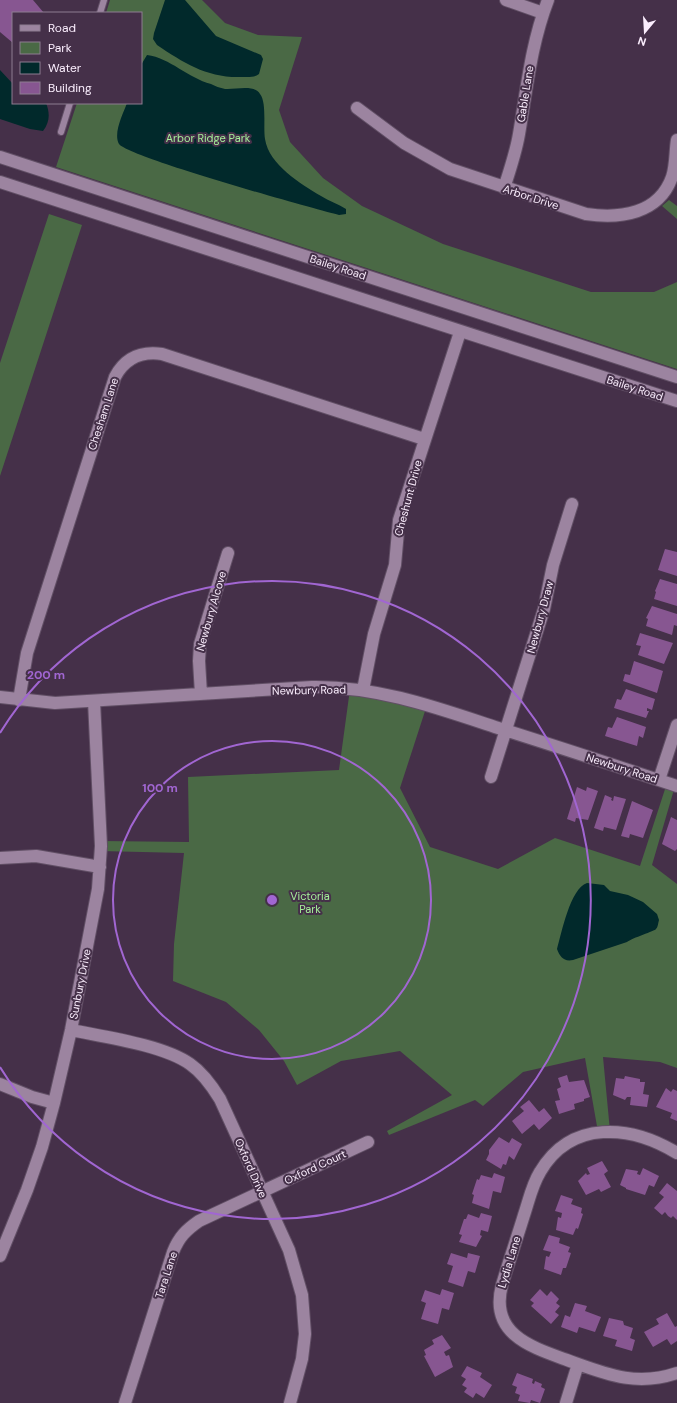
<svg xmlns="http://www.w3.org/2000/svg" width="677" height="1403" font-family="'DM Sans',sans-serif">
	<rect width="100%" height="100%" fill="#453049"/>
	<path fill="#4a6945" d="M 110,0 L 202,0 L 225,23 L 258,35 L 302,37 L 279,110 L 290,142 L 323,178 L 362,206 L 443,244 L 591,292 L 654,292 L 677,282 L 677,369 L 56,167 L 77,103 L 141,103 L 141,13 L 106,13 Z
		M 669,200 L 677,206 L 677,219 L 662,206 Z
		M 49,214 L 82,225 L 0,476 L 0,363 Z
		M 350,689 L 427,705 L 400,788 L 430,847 L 498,869 L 555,838 L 640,866 L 667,783 L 675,786 L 652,865 L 677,884 L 677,1068 L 660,1062 L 603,1057 L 610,1131 L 598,1132 L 585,1058 L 523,1072 L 483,1106 L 475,1100 L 389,1135 L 387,1131 L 452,1095 L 400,1051 L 341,1061 L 297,1085 L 284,1061 L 259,1030 L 226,1002 L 173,981 L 174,944 L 184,853 L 100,851 L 100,841 L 189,842 L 188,777 L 339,770 Z"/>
	<path fill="#01292b" d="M 165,0 L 185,0 L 216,36 L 261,55 L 263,59 L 259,74 C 254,78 247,77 241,77 C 207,78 184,63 157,45 L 153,39 L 154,33 Z
		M 147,55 C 170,58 188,78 211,84 C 215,86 220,88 225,89 C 235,90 254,84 260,94 C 267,103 263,127 265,139 C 269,165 301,184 321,196 C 329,201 338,204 346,209 L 346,214 L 339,215 C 311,208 128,157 119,144 C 113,133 123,114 127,103 L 141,103 L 141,65 Z
		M 0,70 L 13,84 L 13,103 L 46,103 C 50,113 50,122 43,131 L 30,129 L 0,119 Z
		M 587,883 L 604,885 L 610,891 L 628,895 L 643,902 L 657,914 L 659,920 C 658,923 658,927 656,929 C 655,931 632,938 627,942 L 573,960 C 564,962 560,957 557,949 C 562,932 570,889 587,883 Z"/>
	<path fill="#875691" d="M 0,0 L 33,0 L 44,13 L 13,13 L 13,43 L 0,32 Z
		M 665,549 L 677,552 L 677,576 L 658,570 Z
		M 660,579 L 677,584 L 677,606 L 654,599 L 656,592 L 655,591 Z
		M 652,606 L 677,614 L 677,626 L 674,625 L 672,635 L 646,626 L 648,619 L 646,618 Z
		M 640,633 L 673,643 L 664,664 L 638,655 L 641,646 L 636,645 Z
		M 634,661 L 663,671 L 657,693 L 623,681 L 625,674 L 630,675 Z
		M 626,689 L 655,699 L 652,710 L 647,708 L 647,711 L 649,711 L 646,718 L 614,708 L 617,699 L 621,700 Z
		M 617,717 L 646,727 L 643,738 L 639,736 L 637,746 L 605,736 L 608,727 L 612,728 Z
		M 577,787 L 586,791 L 587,787 L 598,791 L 588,820 L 576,818 L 575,822 L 567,819 Z
		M 605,795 L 612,798 L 611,800 L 613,801 L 614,796 L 626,799 L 616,830 L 604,827 L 603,831 L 594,828 Z
		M 632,801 L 653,810 L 643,838 L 630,834 L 629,838 L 621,836 Z
		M 671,817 L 677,820 L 677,849 L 675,851 L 662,844 Z
		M 567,1075 L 569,1082 L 584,1080 L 590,1097 L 584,1099 L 584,1101 L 574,1104 L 575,1109 L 559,1114 L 555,1101 L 560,1100 L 557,1089 L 561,1087 L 558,1078 Z
		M 625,1076 L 640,1079 L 640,1082 L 645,1082 L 643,1094 L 649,1095 L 647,1107 L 630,1105 L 631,1097 L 627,1097 L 625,1100 L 613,1095 L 616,1078 L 624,1079 Z
		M 666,1088 L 671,1092 L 673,1089 L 677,1091 L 677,1121 L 670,1118 L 672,1113 L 656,1107 Z
		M 529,1100 L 539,1112 L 544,1108 L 552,1118 L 539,1130 L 534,1124 L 522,1134 L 512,1121 L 524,1111 L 520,1107 Z
		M 499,1137 L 509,1143 L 512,1138 L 522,1144 L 514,1160 L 509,1156 L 506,1165 L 503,1164 L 501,1169 L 486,1160 L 489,1154 L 489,1150 Z
		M 602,1161 L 608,1171 L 604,1174 L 611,1187 L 601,1192 L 599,1189 L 586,1195 L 578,1181 L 586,1173 L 587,1175 L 590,1174 L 587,1168 Z
		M 643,1168 L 659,1176 L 654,1187 L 649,1185 L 645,1195 L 626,1189 L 626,1188 L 620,1185 L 626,1169 L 638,1171 L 637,1174 L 640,1175 Z
		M 494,1173 L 505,1177 L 501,1193 L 493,1191 L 489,1209 L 472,1203 L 474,1195 L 472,1194 L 477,1179 L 479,1180 L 481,1175 L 492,1178 Z
		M 667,1183 L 677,1191 L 677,1220 L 673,1216 L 671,1218 L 668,1216 L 665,1212 L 662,1215 L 654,1208 L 664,1197 L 659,1193 Z
		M 561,1195 L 573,1199 L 571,1204 L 582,1208 L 581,1213 L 583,1214 L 578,1229 L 576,1228 L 573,1235 L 556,1230 L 558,1217 L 561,1218 L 562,1213 L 555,1211 Z
		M 481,1213 L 492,1216 L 488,1232 L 481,1230 L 480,1235 L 482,1236 L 476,1247 L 459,1242 L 462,1235 L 459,1234 L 464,1219 L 466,1219 L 468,1214 L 479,1218 Z
		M 549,1235 L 560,1238 L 559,1243 L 570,1247 L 568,1252 L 571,1253 L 566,1268 L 563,1268 L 561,1275 L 544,1269 L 546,1256 L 549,1257 L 551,1252 L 543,1250 Z
		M 451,1253 L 467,1258 L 468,1253 L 480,1256 L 475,1273 L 468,1271 L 463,1287 L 448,1282 L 453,1266 L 447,1264 Z
		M 442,1289 L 454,1293 L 449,1310 L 442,1308 L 438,1324 L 421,1319 L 426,1303 L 421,1301 L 425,1290 L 440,1295 Z
		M 540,1289 L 547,1296 L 551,1291 L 559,1299 L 556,1303 L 560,1306 L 555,1312 L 559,1315 L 551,1324 L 531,1306 L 534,1303 L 530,1300 Z
		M 575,1303 L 587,1306 L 585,1311 L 601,1317 L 595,1332 L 579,1327 L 577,1333 L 561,1327 L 565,1315 L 570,1317 Z
		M 667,1313 L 675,1327 L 677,1326 L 677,1341 L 671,1345 L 667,1339 L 653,1347 L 644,1332 L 659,1324 L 656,1319 Z
		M 609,1318 L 623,1321 L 624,1325 L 633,1328 L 630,1338 L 635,1340 L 632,1351 L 615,1346 L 617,1340 L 603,1336 Z
		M 442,1335 L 451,1348 L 444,1352 L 446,1356 L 449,1355 L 453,1367 L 435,1377 L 424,1356 L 426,1355 L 424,1350 L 434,1344 L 432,1340 Z
		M 467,1366 L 482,1373 L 480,1377 L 492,1385 L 484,1398 L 476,1393 L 473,1398 L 464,1392 L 467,1388 L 462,1385 L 466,1379 L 461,1376 Z
		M 517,1373 L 533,1379 L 532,1383 L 534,1384 L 535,1381 L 542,1384 L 541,1387 L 545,1389 L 540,1403 L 531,1400 L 530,1403 L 518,1401 L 520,1395 L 515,1393 L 517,1387 L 512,1385 Z"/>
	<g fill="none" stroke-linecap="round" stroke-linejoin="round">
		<defs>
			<path id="lane" d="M 100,13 L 104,0
				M 61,132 L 70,103"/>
			<path id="street" d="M 506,0 L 543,13
				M 357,108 L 404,143 L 450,169 L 586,214 C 620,219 659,214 672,177 C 676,165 675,152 677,140
				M 504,188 C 510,170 516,152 519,134 C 527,88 531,44 548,0
				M 363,690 L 374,634 L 395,565 L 399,520 L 460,332
				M 201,694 L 199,661 L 200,644 L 228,553
				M 0,697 L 55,703 L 312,687 C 376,686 435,707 495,727 C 556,746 616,766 677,786
				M 19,700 L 27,653 L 115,377 C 125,358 141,351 162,354 L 424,439
				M 491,777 L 544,609 L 553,565 L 572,504
				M 659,780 L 677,725
				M 0,858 L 36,856 L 100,867
				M 71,1030 C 105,1037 163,1045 190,1064 C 203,1073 212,1086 220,1099 L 289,1250 L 302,1295 L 305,1334 L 302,1359 L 290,1403
				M 0,1084 L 32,1097 L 54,1103
				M 677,1153 C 631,1125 571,1119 540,1172 C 532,1185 529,1200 524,1215 C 517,1238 509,1261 502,1285 C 489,1334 531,1347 567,1360 C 606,1374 636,1387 677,1373
				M 0,1256 L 27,1190 L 42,1147 L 54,1103 L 71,1030 L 98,889 L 101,846 L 94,701
				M 125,1403 L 173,1252 C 179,1237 186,1230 199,1221 L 368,1142
				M 566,1403 L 578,1364"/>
			<path id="secondary" d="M 0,157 L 677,377
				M 0,182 L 677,401"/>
		</defs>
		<use href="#lane" stroke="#614f65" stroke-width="8"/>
		<use href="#street" stroke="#614f65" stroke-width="14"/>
		<use href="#secondary" stroke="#614f65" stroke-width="14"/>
		<use href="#lane" stroke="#9c84a0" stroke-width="6"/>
		<use href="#street" stroke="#9c84a0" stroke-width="12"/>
		<use href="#secondary" stroke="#9c84a0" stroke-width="12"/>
	</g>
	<g fill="none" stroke="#a166d2" stroke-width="2">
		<circle cx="272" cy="900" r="159"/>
		<path d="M0 733A319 319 0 1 1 0 1067"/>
	</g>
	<g text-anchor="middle" stroke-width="4" stroke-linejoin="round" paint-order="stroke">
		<g font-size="11" fill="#faedfd" stroke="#453049">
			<text transform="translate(525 94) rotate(-81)" y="4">Gable Lane</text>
			<text transform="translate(531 197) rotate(18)" y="4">Arbor Drive</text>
			<text transform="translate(338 267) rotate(18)" y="4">Bailey Road</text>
			<text transform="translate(635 388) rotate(18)" y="4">Bailey Road</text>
			<text transform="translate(103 414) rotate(-72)" y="4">Chesham Lane</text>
			<text transform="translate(408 498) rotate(-75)" y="4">Cheshunt Drive</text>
			<text transform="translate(211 611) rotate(-74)" y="4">Newbury Alcove</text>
			<text transform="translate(540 617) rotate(-75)" y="4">Newbury Draw</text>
			<text transform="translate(309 690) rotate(-1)" y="4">Newbury Road</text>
			<text transform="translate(622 768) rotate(18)" y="4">Newbury Road</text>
			<text transform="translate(80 984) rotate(-79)" y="4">Sunbury Drive</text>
			<text transform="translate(315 1167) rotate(-25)" y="4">Oxford Court</text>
			<text transform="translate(251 1168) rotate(66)" y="4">Oxford Drive</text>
			<text transform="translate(509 1262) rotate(-73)" y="4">Lydia Lane</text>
			<text transform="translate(166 1275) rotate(-72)" y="4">Tara Lane</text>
		</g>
		<g font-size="11" fill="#a5ef99" stroke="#453049">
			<text x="208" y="142">Arbor Ridge Park</text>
			<text x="310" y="900">Victoria<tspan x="310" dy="13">Park</tspan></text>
		</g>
	</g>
	<circle cx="272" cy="900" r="6" fill="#a166d2" stroke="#453049" stroke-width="2"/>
	<g font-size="12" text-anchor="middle" font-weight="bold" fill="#a166d2" stroke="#453049" stroke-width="4" stroke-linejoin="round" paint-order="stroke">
		<text x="46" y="679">200 m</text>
		<text x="160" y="792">100 m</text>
	</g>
	<rect x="12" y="12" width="130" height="92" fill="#453049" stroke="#8d7c91"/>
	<rect x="20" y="25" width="20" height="6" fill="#9c84a0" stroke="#8d7c91"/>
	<text x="48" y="32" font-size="12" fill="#faedfd">Road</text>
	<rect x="20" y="42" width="20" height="12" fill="#4a6945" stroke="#8d7c91"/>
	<text x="48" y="52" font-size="12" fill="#faedfd">Park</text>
	<rect x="20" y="62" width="20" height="12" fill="#01292b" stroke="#8d7c91"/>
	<text x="48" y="72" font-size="12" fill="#faedfd">Water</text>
	<rect x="20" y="82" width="20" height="12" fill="#875691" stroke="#8d7c91"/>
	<text x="48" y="92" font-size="12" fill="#faedfd">Building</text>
	<g transform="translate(645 32) rotate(198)" stroke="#453049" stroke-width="3" paint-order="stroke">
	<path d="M0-3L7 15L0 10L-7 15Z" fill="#faedfd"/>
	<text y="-6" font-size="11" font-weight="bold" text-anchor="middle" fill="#faedfd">N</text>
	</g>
</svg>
